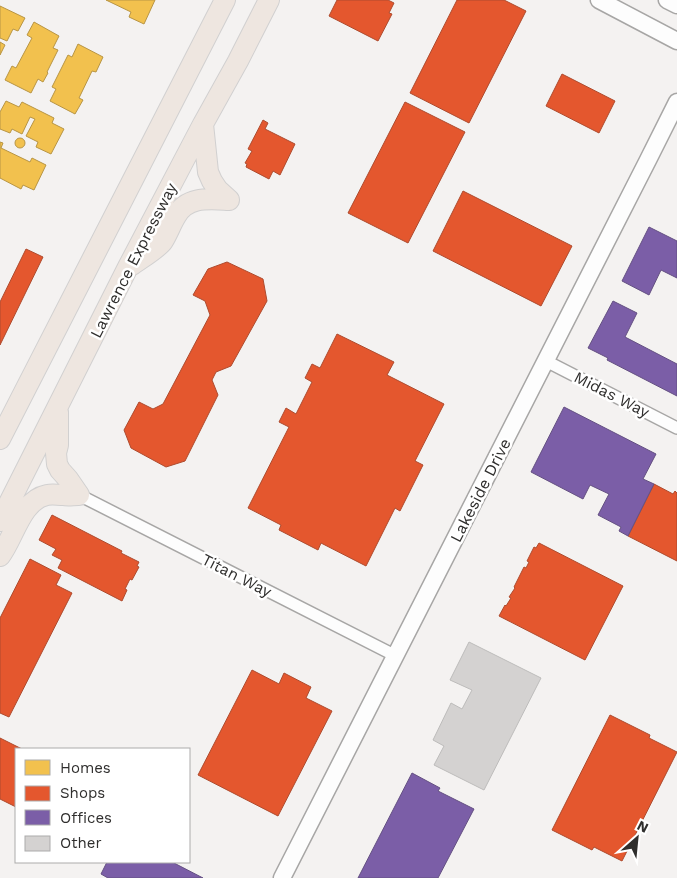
<svg xmlns="http://www.w3.org/2000/svg" width="677" height="878" font-family="'Work Sans',sans-serif">
	<rect width="100%" height="100%" fill="#f4f2f1"/>
	<path fill="#f2c14e" stroke="#b89544" d="M 106,0 L 155,0 L 144,24 L 129,17 L 131,12 Z
		M 0,6 L 25,18 L 18,31 L 13,29 L 7,41 L 0,38 Z
		M 34,22 L 59,36 L 53,48 L 58,50 L 47,72 L 48,73 L 43,82 L 38,79 L 31,93 L 5,80 L 12,66 L 16,68 L 32,38 L 27,35 Z
		M 0,42 L 5,45 L 0,55 Z
		M 78,44 L 103,57 L 96,72 L 92,71 L 79,98 L 83,100 L 75,114 L 50,101 L 56,89 L 52,87 L 68,55 L 72,57 Z
		M 6,101 L 19,107 L 22,102 L 54,118 L 52,123 L 64,129 L 51,154 L 36,147 L 38,142 L 26,136 L 35,119 L 30,117 L 22,134 L 12,129 L 10,133 L 0,129 L 0,112 Z
		M15 143a5 5 0 1 1 10 0a5 5 0 1 1-10 0Z
		M 0,142 L 3,143 L 1,148 L 30,162 L 32,158 L 46,165 L 34,190 L 23,185 L 21,189 L 0,178 Z"/>
	<path fill="#e4572e" stroke="#ae4b2e" d="M 337,0 L 388,0 L 394,3 L 389,13 L 392,14 L 378,41 L 329,16 Z
		M 457,0 L 504,0 L 526,11 L 469,123 L 410,93 Z
		M 562,74 L 615,101 L 599,133 L 546,106 Z
		M 405,102 L 465,132 L 408,243 L 348,213 Z
		M 263,120 L 268,123 L 265,129 L 295,144 L 280,175 L 273,171 L 269,179 L 246,167 L 247,164 L 245,163 L 252,151 L 248,149 Z
		M 463,191 L 572,246 L 541,306 L 433,251 Z
		M 26,249 L 43,257 L 0,345 L 0,302 Z
		M 227,262 L 263,279 L 267,301 L 231,366 L 216,372 L 212,380 L 218,395 L 185,461 L 166,467 L 131,448 L 124,430 L 139,402 L 153,409 L 163,404 L 210,315 L 205,301 L 193,295 L 208,269 Z
		M 337,334 L 394,362 L 387,375 L 444,404 L 415,461 L 423,465 L 400,511 L 395,508 L 366,566 L 321,543 L 318,550 L 279,530 L 281,525 L 248,508 L 289,427 L 279,422 L 286,408 L 296,414 L 312,382 L 305,378 L 312,364 L 320,368 Z
		M 654,484 L 673,494 L 675,491 L 677,493 L 677,561 L 628,536 Z
		M 52,515 L 122,551 L 121,553 L 139,562 L 137,566 L 139,567 L 132,580 L 130,579 L 125,589 L 127,590 L 122,601 L 58,568 L 62,560 L 52,555 L 56,549 L 39,540 Z
		M 539,543 L 623,586 L 585,660 L 499,616 L 505,605 L 506,606 L 511,598 L 509,597 L 515,588 L 514,587 L 524,567 L 526,568 L 529,562 L 527,561 L 534,547 L 536,548 Z
		M 30,559 L 61,575 L 56,585 L 72,593 L 9,717 L 0,713 L 0,618 Z
		M 252,670 L 279,684 L 284,673 L 311,687 L 306,698 L 332,711 L 278,816 L 198,775 Z
		M 610,715 L 650,735 L 649,738 L 677,752 L 622,861 L 594,847 L 592,850 L 552,830 Z
		M 0,738 L 22,749 L 16,749 L 16,807 L 0,799 Z"/>
	<path fill="#7b5ea7" stroke="#645082" d="M 649,227 L 677,241 L 677,278 L 661,270 L 649,295 L 622,281 Z
		M 613,301 L 637,313 L 625,337 L 677,364 L 677,396 L 607,360 L 608,358 L 588,348 Z
		M 564,407 L 656,454 L 643,479 L 654,484 L 628,536 L 619,531 L 621,527 L 598,515 L 609,494 L 590,485 L 583,499 L 531,472 Z
		M 412,773 L 440,788 L 438,791 L 474,809 L 438,878 L 358,878 Z
		M 107,862 L 174,862 L 174,863 L 203,878 L 108,878 L 101,874 Z"/>
	<path fill="#d4d2d1" stroke="#bdbcbb" d="M 469,642 L 541,678 L 484,790 L 434,765 L 444,746 L 433,740 L 451,703 L 462,709 L 472,690 L 450,680 Z"/>
	<g fill="none" stroke-linecap="round" stroke-linejoin="round">
		<defs>
			<path id="street" d="M 546,361 L 677,428
				M 79,495 L 396,656"/>
			<path id="secondary" d="M 599,0 L 677,41
				M 667,0 L 677,5
				M 282,878 L 648,160 L 677,102"/>
			<path id="highway" d="M 203,124 L 208,172 L 212,181 L 218,190 L 229,200
				M 132,265 C 140,259 159,248 163,241 C 168,233 171,224 176,216 C 187,196 209,199 229,200
				M 58,412 L 58,445 L 56,453 L 57,464 L 60,470 L 68,479 L 79,495
				M 0,439 L 225,0
				M 0,521 L 128,267 L 203,124 L 238,61 L 269,0
				M 0,556 C 14,538 21,500 47,495 C 53,494 57,495 63,495 C 68,496 73,495 79,495"/>
		</defs>
		<use href="#street" stroke="#a7a6a5" stroke-width="14"/>
		<use href="#secondary" stroke="#a7a6a5" stroke-width="19"/>
		<use href="#highway" stroke="#d1d0d0" stroke-width="22"/>
		<use href="#street" stroke="#fdfdfd" stroke-width="11"/>
		<use href="#secondary" stroke="#fdfdfd" stroke-width="16"/>
		<use href="#highway" stroke="#eee6e0" stroke-width="20"/>
	</g>
	<g text-anchor="middle" stroke-width="5" stroke-linejoin="round" paint-order="stroke">
		<g font-size="16" fill="#2f2e2d" stroke="#fff">
			<text transform="translate(133 260) rotate(-63)" y="6">Lawrence Expressway</text>
			<text transform="translate(612 394) rotate(27)" y="6">Midas Way</text>
			<text transform="translate(480 490) rotate(-63)" y="6">Lakeside Drive</text>
			<text transform="translate(237 575) rotate(27)" y="6">Titan Way</text>
		</g>
	</g>
	<rect x="15" y="748" width="175" height="115" fill="#ffffff" stroke="#acabab"/>
	<rect x="25" y="760" width="25" height="15" fill="#f2c14e" stroke="#acabab"/>
	<text x="60" y="773" font-size="15" fill="#2f2e2d">Homes</text>
	<rect x="25" y="786" width="25" height="15" fill="#e4572e" stroke="#acabab"/>
	<text x="60" y="798" font-size="15" fill="#2f2e2d">Shops</text>
	<rect x="25" y="810" width="25" height="15" fill="#7b5ea7" stroke="#acabab"/>
	<text x="60" y="823" font-size="15" fill="#2f2e2d">Offices</text>
	<rect x="25" y="836" width="25" height="15" fill="#d4d2d1" stroke="#acabab"/>
	<text x="60" y="848" font-size="15" fill="#2f2e2d">Other</text>
	<g transform="translate(637 838) rotate(27)" stroke="#ffffff" stroke-width="4" paint-order="stroke">
	<path d="M0-4L9 19L0 12L-9 19Z" fill="#2f2e2d"/>
	<text y="-8" font-size="14" font-weight="bold" text-anchor="middle" fill="#2f2e2d">N</text>
	</g>
</svg>
